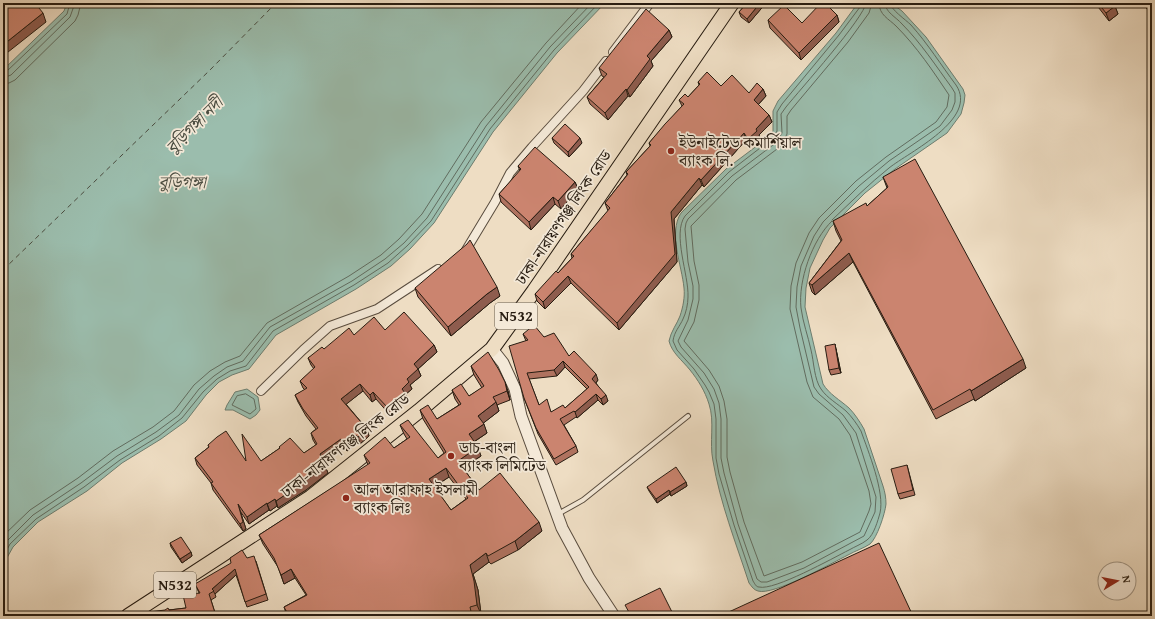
<svg xmlns="http://www.w3.org/2000/svg" width="1155" height="619" font-family="'Gentium Book Plus','Noto Serif Bengali',serif">
	<rect width="100%" height="100%" fill="#eeddc3"/>
	<filter id="stains"><feTurbulence type="fractalNoise" baseFrequency=".005" numOctaves="4"/><feColorMatrix values="0 0 0 0 .2 0 0 0 0 .09 0 0 0 0 .02 0 0 0 .5 -.17"/></filter>
	<radialGradient id="worn" r=".72"><stop offset=".6" stop-color="#630" stop-opacity="0"/><stop offset="1" stop-color="#630" stop-opacity=".3"/></radialGradient>
	<path fill="#9bbdad" stroke="#6d7d6f" d="M 67,3 L 605,3 L 557,53 L 493,132 L 434,223 L 410,249 L 391,266 L 356,289 L 276,335 L 249,369 L 232,375 L 219,382 L 206,395 L 186,421 L 161,439 L 122,463 L 87,491 L 38,522 L 13,547 L 3,565 L 3,70 L 64,11 Z
		M 858,3 L 891,3 L 902,11 L 926,37 L 963,89 L 965,95 L 964,103 L 961,114 L 947,133 L 895,169 L 865,193 L 830,228 L 823,240 L 810,268 L 806,288 L 805,307 L 823,384 C 829,394 840,400 849,408 C 855,414 860,422 864,429 L 883,486 C 885,492 886,498 886,504 C 885,514 877,538 870,544 C 864,548 855,551 848,555 C 832,563 773,596 758,591 C 754,590 752,587 749,583 C 736,543 720,503 713,461 C 709,442 715,422 709,404 C 705,391 698,380 690,370 C 682,360 672,353 669,341 C 671,331 677,324 680,316 C 683,307 685,297 684,288 C 682,266 668,233 681,213 L 726,169 L 770,136 L 773,131 L 773,111 L 778,101 L 836,33 Z
		M 247,389 L 258,397 L 260,410 L 256,415 L 250,419 L 233,410 L 225,410 L 227,405 L 235,392 Z"/>
	<g fill="none" stroke-linecap="round" stroke-linejoin="round">
		<path stroke="#616c5f" stroke-width="1" d="M 866,3 C 865,17 799,91 786,107 L 781,114 L 782,133 L 777,142 L 732,176 L 688,219 L 686,223 L 685,229 L 688,262 L 693,286 L 693,299 L 688,320 L 678,341 L 681,347 L 704,373 L 714,389 L 719,403 L 721,419 L 721,458 L 724,473 L 738,524 L 757,579 L 761,582 L 767,582 L 804,568 L 864,536 L 875,512 L 876,497 L 856,433 L 843,415 L 819,394 L 814,387 L 800,328 L 796,307 L 797,287 L 801,266 L 814,236 L 823,222 L 859,186 L 889,161 L 940,126 L 952,110 L 955,102 L 955,93 L 952,88 C 936,66 921,43 902,24 C 896,17 885,12 885,3
			M 872,3 L 869,13 L 848,42 L 791,110 L 787,116 L 787,134 L 781,146 L 736,180 L 691,226 L 694,261 L 699,285 L 699,300 L 694,322 L 684,341 L 709,370 L 719,386 L 724,401 L 727,419 L 727,457 L 730,472 L 744,522 L 764,576 L 802,562 L 860,532 L 869,511 L 871,504 L 869,491 L 850,435 L 839,419 L 813,397 L 807,382 L 790,309 L 791,286 L 796,263 L 809,233 L 819,218 L 856,181 L 886,157 L 936,122 L 947,107 L 949,95 C 933,71 917,47 896,26 C 889,19 879,15 879,3
			M 3,73 L 7,71 L 67,14 L 70,3
			M 3,78 L 11,75 L 70,17 L 75,3
			M 3,84 L 9,83 L 15,80 L 75,21 L 78,15 L 81,3
			M 832,220 C 851,202 869,184 889,168 C 909,152 979,119 956,85 C 941,65 928,44 911,25 C 906,20 890,9 890,3
			M 832,221 C 812,240 798,281 801,308 C 803,323 808,336 811,350 C 814,362 814,379 821,389 C 827,398 838,404 846,411 C 852,417 857,424 861,431 C 868,451 885,492 880,513 C 878,520 874,535 867,540 C 862,544 854,547 849,550 C 833,558 774,591 759,587 C 756,587 755,584 753,581 L 734,525 L 719,474 L 716,458 L 716,419 L 714,404 L 709,392 L 705,385 L 694,369 L 677,350 L 673,341 C 674,332 680,326 683,319 C 686,313 688,304 688,297 C 689,275 672,234 685,216 L 729,172 L 773,138 L 777,131 L 777,112 L 782,104 L 839,35 L 860,7 L 861,3
			M 246,394 L 254,399 L 256,409 L 250,414 L 232,405 L 237,396 Z
			M 3,536 L 30,510 L 78,478 L 113,451 L 153,427 L 174,411 L 194,385 L 210,371 L 225,362 L 240,356 L 267,323 L 349,276 L 381,255 L 399,239 L 422,214 L 481,122 L 546,43 L 583,3
			M 3,547 L 7,541 L 33,515 L 81,483 L 117,456 L 156,432 L 179,415 L 199,389 L 214,376 L 227,367 L 243,361 L 270,327 L 352,281 L 385,259 L 404,243 L 427,218 L 486,126 L 550,47 L 592,3
			M 3,557 L 10,544 L 36,519 L 84,487 L 120,460 L 159,436 L 182,418 L 203,392 L 217,379 L 230,371 L 246,366 L 273,331 L 354,285 L 388,263 L 407,246 L 431,221 L 490,129 L 554,50 L 599,3"/>
		<path stroke="#4a4c40" stroke-width="1" stroke-dasharray="5 4" stroke-linecap="butt" d="M 3,270 L 210,70 L 276,3"/>
		<defs>
			<path id="service" d="M 558,514 L 583,500 L 688,416"/>
			<path id="minor" d="M 613,52 L 650,3
				M 466,250 L 495,202 L 510,173 L 532,147 L 583,91 L 606,61
				M 261,391 L 303,350 L 330,326 L 377,309 L 438,269"/>
			<path id="tertiary" d="M 492,349 L 503,363 L 515,389 L 521,416 L 562,528 L 589,578 L 614,616"/>
			<path id="trunk" d="M 128,616 L 311,497 L 419,411 L 492,349 L 534,291 L 732,3"/>
		</defs>
		<use href="#service" stroke="#594c3e" stroke-width="6"/>
		<use href="#minor" stroke="#594c3e" stroke-width="10"/>
		<use href="#tertiary" stroke="#594c3e" stroke-width="13"/>
		<use href="#trunk" stroke="#271c11" stroke-width="16"/>
		<use href="#service" stroke="#f4e9d8" stroke-width="4"/>
		<use href="#minor" stroke="#f4e9d8" stroke-width="8"/>
		<use href="#tertiary" stroke="#f4e9d8" stroke-width="11"/>
		<use href="#trunk" stroke="#eeddc3" stroke-width="14"/>
	</g>
	<path fill="#af725f" stroke="#271c11" fill-rule="evenodd" d="M 747,3 L 766,3 L 749,23 L 741,17 L 739,12 Z
		M 1095,3 L 1116,3 L 1114,4 L 1118,14 L 1109,21 Z
		M 1142,3 L 1152,3 L 1152,15 Z
		M 837,15 L 839,22 L 801,60 L 770,28 L 768,20 L 802,23 Z
		M 669,30 L 672,37 L 651,61 L 653,66 L 630,97 L 628,96 L 608,120 L 590,104 L 587,97 L 604,77 L 602,76 L 599,68 Z
		M 698,82 L 721,86 L 749,93 L 763,89 L 766,96 L 758,105 L 769,115 L 772,122 L 759,135 L 760,138 L 751,146 L 746,140 L 704,187 L 702,185 L 674,219 L 677,262 L 619,330 L 571,283 L 545,309 L 537,301 L 535,294 L 558,273 L 572,258 L 571,254 L 608,211 L 605,203 L 627,175 L 626,172 L 650,146 L 649,143 L 682,106 L 679,100 L 688,97 L 699,85 Z
		M 552,138 L 582,143 L 569,157 L 554,143 Z
		M 518,166 L 575,182 L 578,189 L 561,209 L 555,204 L 531,230 L 501,202 L 499,194 L 520,171 Z
		M 883,177 L 1026,368 L 975,401 L 974,399 L 936,419 L 853,262 L 815,295 L 812,292 L 809,283 L 841,241 L 836,231 L 833,221 L 867,206 L 887,188 Z
		M 415,288 L 500,296 L 490,303 L 451,336 L 418,297 Z
		M 385,330 L 434,345 L 437,352 L 418,369 L 421,376 L 410,385 L 412,389 L 406,394 L 408,400 L 390,415 L 376,399 L 372,402 L 363,391 L 346,404 L 367,429 L 369,436 L 360,444 L 359,442 L 347,451 L 343,446 L 323,461 L 328,473 L 306,490 L 278,508 L 277,506 L 270,511 L 269,510 L 249,524 L 240,511 L 246,529 L 243,531 L 213,490 L 211,483 L 197,465 L 195,458 L 209,447 L 208,445 L 246,461 L 261,461 L 280,448 L 279,447 L 304,453 L 316,445 L 313,440 L 311,433 L 316,429 L 306,416 L 298,402 L 295,395 L 305,390 L 303,388 L 300,381 L 314,369 L 311,365 L 308,358 L 324,349 L 354,335 Z
		M 523,334 L 544,337 L 569,356 L 598,380 L 596,383 L 608,401 L 603,405 L 598,400 L 577,418 L 576,417 L 564,425 L 576,446 L 578,452 L 556,465 L 538,434 L 524,398 L 526,341 ZM 565,367 L 587,389 L 565,408 L 551,412 L 539,405 L 529,379 L 557,376 Z
		M 836,349 L 841,373 L 831,375 L 829,370 Z
		M 471,366 L 508,391 L 510,400 L 497,405 L 499,411 L 483,423 L 487,433 L 474,442 L 481,456 L 463,468 L 479,490 L 542,531 L 518,550 L 491,564 L 489,562 L 473,574 L 478,590 L 481,614 L 473,615 L 473,616 L 287,616 L 284,607 L 306,595 L 295,578 L 284,584 L 278,567 L 263,544 L 259,535 L 368,465 L 364,455 L 394,448 L 407,439 L 404,434 L 400,425 L 438,458 L 444,453 L 423,419 L 420,410 L 437,419 L 459,405 L 455,399 L 452,390 L 469,396 L 482,388 L 474,375 ZM 449,477 L 466,499 L 451,510 L 434,487 Z
		M 907,465 L 915,495 L 900,499 L 898,494 Z
		M 686,482 L 687,486 L 671,496 L 670,494 L 657,503 L 649,491 L 647,487 Z
		M 170,543 L 191,552 L 192,556 L 182,563 L 171,547 Z
		M 256,561 L 268,600 L 247,607 L 236,575 L 215,594 L 216,597 L 211,600 L 216,616 L 169,610 L 186,608 L 199,593 L 195,584 Z"/>
	<path fill="#8e5c4e" stroke="#271c11" d="M 760,3 L 766,3 L 749,23 L 747,19 Z
		M 1083,3 L 1089,3 L 1084,7 Z
		M 1115,6 L 1118,14 L 1109,21 L 1106,13 Z
		M 43,13 L 46,22 L 3,56 L 3,45 Z
		M 837,15 L 839,22 L 801,60 L 799,53 Z
		M 669,30 L 672,37 L 651,61 L 653,66 L 630,97 L 627,90 L 647,56 Z
		M 626,89 L 628,96 L 608,120 L 605,113 Z
		M 763,89 L 766,96 L 756,107 L 754,100 Z
		M 769,115 L 772,122 L 759,135 L 760,138 L 751,146 L 748,139 L 756,129 Z
		M 744,133 L 746,140 L 704,187 L 701,180 Z
		M 580,138 L 582,143 L 569,157 L 568,152 Z
		M 699,178 L 702,185 L 674,219 L 677,262 L 619,330 L 617,323 L 671,212 Z
		M 575,182 L 578,189 L 561,209 L 558,201 Z
		M 553,197 L 555,204 L 531,230 L 529,222 Z
		M 849,253 L 853,262 L 815,295 L 812,285 Z
		M 568,276 L 571,283 L 545,309 L 543,302 Z
		M 497,287 L 500,296 L 490,303 L 451,336 L 448,327 L 487,294 Z
		M 835,344 L 836,349 L 841,373 L 839,368 Z
		M 434,345 L 437,352 L 418,369 L 421,376 L 410,385 L 412,389 L 406,394 L 408,400 L 390,415 L 388,408 L 402,389 L 414,364 Z
		M 1023,359 L 1026,368 L 975,401 L 971,391 Z
		M 563,361 L 565,367 L 557,376 L 554,370 Z
		M 596,374 L 598,380 L 594,385 L 592,379 Z
		M 505,382 L 508,391 L 510,400 L 507,391 Z
		M 360,384 L 363,391 L 344,406 L 341,399 Z
		M 373,392 L 376,399 L 372,402 L 370,395 Z
		M 596,394 L 598,400 L 577,418 L 575,412 Z
		M 606,395 L 608,401 L 603,405 L 601,399 Z
		M 496,402 L 499,411 L 481,425 L 478,416 Z
		M 484,424 L 487,433 L 472,443 L 469,434 Z
		M 367,429 L 369,436 L 360,444 L 358,437 Z
		M 356,435 L 359,442 L 347,451 L 345,444 Z
		M 341,439 L 343,446 L 322,461 L 320,454 Z
		M 478,447 L 481,456 L 461,469 L 458,461 Z
		M 325,466 L 328,473 L 306,490 L 278,508 L 276,501 Z
		M 446,468 L 449,477 L 432,488 L 429,479 Z
		M 686,482 L 687,486 L 671,496 L 670,492 Z
		M 669,490 L 670,494 L 657,503 L 656,499 Z
		M 275,499 L 277,506 L 270,511 L 267,504 Z
		M 267,503 L 269,510 L 249,524 L 247,517 Z
		M 238,504 L 246,529 L 243,531 L 240,524 Z
		M 539,522 L 542,531 L 518,550 L 515,541 Z
		M 191,552 L 192,556 L 182,563 L 180,559 Z
		M 486,553 L 489,562 L 473,574 L 478,590 L 481,614 L 477,605 L 470,565 Z
		M 235,569 L 237,574 L 215,594 L 212,589 Z
		M 291,569 L 295,578 L 284,584 L 281,575 Z"/>
	<path fill="#cb846f" stroke="#271c11" fill-rule="evenodd" d="M 3,3 L 35,3 L 43,13 L 3,45 Z
		M 747,3 L 760,3 L 747,19 L 739,12 Z
		M 821,3 L 825,3 L 837,15 L 799,53 L 768,20 L 784,5 L 802,23 Z
		M 1098,3 L 1113,3 L 1115,6 L 1106,13 Z
		M 1145,3 L 1152,3 L 1152,11 Z
		M 646,9 L 669,30 L 647,56 L 650,59 L 627,90 L 626,89 L 605,113 L 587,97 L 607,74 L 599,68 Z
		M 707,72 L 721,86 L 732,75 L 749,93 L 757,83 L 763,89 L 754,100 L 769,115 L 756,129 L 757,131 L 748,139 L 744,133 L 701,180 L 699,178 L 671,212 L 675,254 L 617,323 L 568,276 L 543,302 L 535,294 L 556,271 L 558,273 L 574,256 L 571,254 L 610,208 L 605,203 L 628,174 L 626,172 L 651,145 L 649,143 L 665,124 L 684,104 L 679,100 L 685,94 L 688,97 L 700,84 L 698,82 Z
		M 565,124 L 580,138 L 568,152 L 552,138 Z
		M 535,147 L 575,182 L 558,201 L 553,197 L 529,222 L 499,194 L 521,169 L 518,166 Z
		M 915,159 L 1023,359 L 971,391 L 970,389 L 933,410 L 849,253 L 812,285 L 809,283 L 842,240 L 833,221 L 866,203 L 867,206 L 888,187 L 883,177 Z
		M 470,240 L 497,287 L 487,294 L 448,327 L 415,288 L 467,244 Z
		M 404,312 L 434,345 L 414,364 L 418,369 L 407,379 L 409,382 L 402,389 L 405,393 L 388,408 L 373,392 L 370,395 L 360,384 L 341,399 L 367,429 L 358,437 L 356,435 L 345,444 L 341,439 L 320,454 L 325,466 L 303,483 L 276,501 L 275,499 L 267,504 L 267,503 L 247,517 L 238,504 L 243,522 L 240,524 L 211,483 L 213,482 L 195,458 L 209,447 L 208,445 L 217,437 L 226,431 L 246,461 L 242,434 L 261,461 L 280,448 L 279,447 L 290,438 L 304,453 L 317,444 L 311,433 L 318,428 L 303,409 L 295,395 L 307,388 L 300,381 L 315,367 L 308,358 L 322,347 L 324,349 L 349,328 L 354,335 L 374,317 L 385,330 Z
		M 534,325 L 544,337 L 554,333 L 569,356 L 574,351 L 596,374 L 592,379 L 606,395 L 601,399 L 596,394 L 575,412 L 574,411 L 560,419 L 576,446 L 554,459 L 536,428 L 524,398 L 509,346 L 528,340 L 523,334 ZM 563,361 L 589,387 L 565,408 L 563,405 L 551,412 L 547,399 L 539,405 L 527,373 L 554,370 Z
		M 835,344 L 839,368 L 829,370 L 825,346 Z
		M 488,352 L 499,370 L 505,382 L 507,391 L 493,397 L 496,402 L 478,416 L 484,424 L 469,434 L 478,447 L 458,461 L 479,490 L 500,473 L 539,522 L 515,541 L 488,556 L 486,553 L 470,565 L 474,581 L 477,605 L 470,607 L 472,616 L 289,616 L 284,607 L 307,595 L 291,569 L 281,575 L 274,558 L 259,535 L 370,463 L 364,455 L 385,437 L 394,448 L 410,437 L 400,425 L 408,420 L 438,458 L 446,452 L 420,410 L 428,405 L 437,419 L 461,404 L 452,390 L 461,384 L 469,396 L 484,386 L 471,366 ZM 446,468 L 468,498 L 451,510 L 429,479 Z
		M 907,465 L 913,490 L 898,494 L 891,469 Z
		M 676,467 L 686,482 L 670,492 L 669,490 L 656,499 L 647,487 Z
		M 181,537 L 191,552 L 180,559 L 170,543 Z
		M 879,543 L 913,616 L 720,616 Z
		M 242,550 L 247,558 L 254,556 L 266,594 L 245,602 L 235,569 L 212,589 L 214,591 L 209,594 L 216,616 L 149,616 L 149,612 L 165,610 L 168,608 L 169,610 L 186,608 L 183,595 L 200,593 L 195,584 L 231,563 L 230,558 Z
		M 660,588 L 674,616 L 631,616 L 625,605 Z"/>
	<g fill="#8f2418" stroke="#f4e9d8" stroke-width="1.5">
		<circle cx="671" cy="151" r="4"/>
		<circle cx="451" cy="456" r="4"/>
		<circle cx="346" cy="498" r="4"/>
	</g>
	<g text-anchor="middle" stroke-width="3.5" stroke-linejoin="round" paint-order="stroke">
		<g fill="#f4e9d8" stroke="#645a4d" stroke-width="1">
			<rect x="495" y="303" width="42" height="26" rx="3"/>
			<rect x="154" y="572" width="42" height="26" rx="3"/>
		</g>
		<g font-size="15" font-weight="bold" fill="#271c11">
			<text x="516" y="321">N532</text>
			<text x="175" y="590">N532</text>
		</g>
		<g font-size="16" fill="#271c11" stroke="#f4e9d8" text-anchor="start">
			<text x="679" y="148">ইউনাইটেড কমার্শিয়াল<tspan x="679" dy="18">ব্যাংক লি.</tspan></text>
			<text x="459" y="453">ডাচ-বাংলা<tspan x="459" dy="18">ব্যাংক লিমিটেড</tspan></text>
			<text x="354" y="495">আল আরাফাহ ইসলামী<tspan x="354" dy="18">ব্যাংক লিঃ</tspan></text>
		</g>
		<g font-size="16" fill="#271c11" stroke="#f4e9d8">
			<text transform="translate(563 217) rotate(-56)" y="6">ঢাকা-নারায়ণগঞ্জ লিংক রোড</text>
			<text transform="translate(345 445) rotate(-38)" y="6">ঢাকা-নারায়ণগঞ্জ লিংক রোড</text>
		</g>
		<g font-size="17" font-style="italic" fill="#4a4c40" stroke="#f4e9d8">
			<text transform="translate(194 125) rotate(-45)" y="6">বুড়িগঙ্গা নদী</text>
			<text x="182" y="188">বুড়িগঙ্গা</text>
		</g>
	</g>
	<rect width="1155" height="619" fill="none" stroke="#eeddc3" stroke-width="16"/>
	<rect x="4" y="4" width="1147" height="611" fill="none" stroke="#271c11" stroke-width="2"/>
	<rect x="8" y="8" width="1139" height="603" fill="none" stroke="#271c11"/>
	<g transform="translate(1117 581) rotate(80)"><circle r="19" fill="#f4e9d8" stroke="#a29788"/>
	<path d="M0-3L7 15L0 10L-7 15Z" fill="#8f2418"/>
	<text y="-6" font-size="11" font-weight="bold" text-anchor="middle" fill="#271c11">N</text>
	</g>
	<rect width="100%" height="100%" filter="url(#stains)"/>
	<rect width="100%" height="100%" fill="url(#worn)"/>
</svg>
